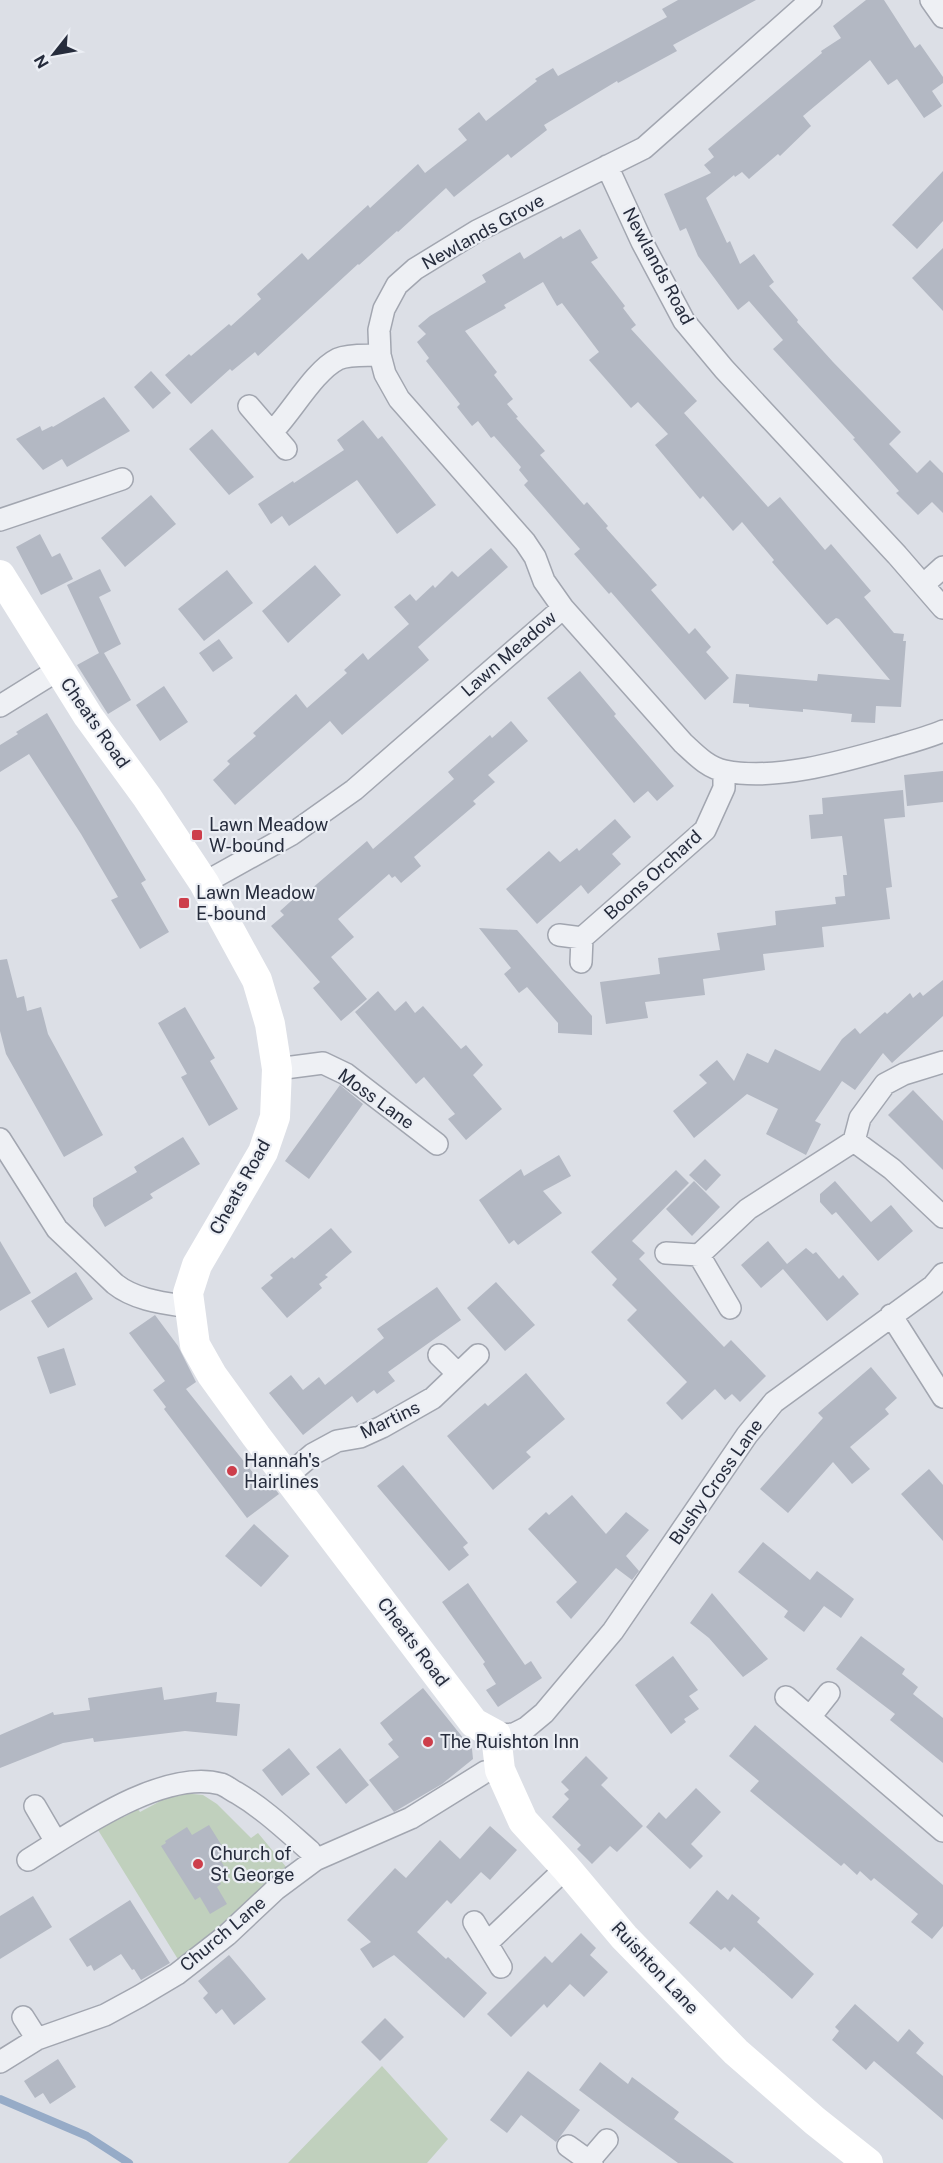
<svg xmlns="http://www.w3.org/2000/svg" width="943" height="2163" font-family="'Public Sans',sans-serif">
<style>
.green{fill:#c0d0bd}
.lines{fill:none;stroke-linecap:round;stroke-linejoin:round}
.stream{stroke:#96abc7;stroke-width:8}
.building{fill:#b3b8c3}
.street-casing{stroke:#a2a6b0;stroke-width:24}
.street{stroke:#eef0f4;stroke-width:21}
.secondary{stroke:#fff;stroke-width:30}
.poi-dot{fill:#cd3e4b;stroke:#ebeef4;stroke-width:2}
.labels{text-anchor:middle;stroke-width:4.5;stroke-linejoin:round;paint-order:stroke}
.street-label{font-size:18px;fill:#262c3c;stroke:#ebeef4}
.poi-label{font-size:18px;fill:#262c3c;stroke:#ebeef4;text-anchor:start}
</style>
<rect width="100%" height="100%" fill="#dcdfe6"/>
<path class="green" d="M183,1793L203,1795L217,1804L251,1838L258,1833L287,1868L264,1892L179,1961L98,1830L121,1815L124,1817L138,1809L140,1812L166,1798Z
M382,2066L448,2139L427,2163H288Z"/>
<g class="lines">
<path class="stream" d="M0,2099L87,2136L129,2163"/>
</g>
<path class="building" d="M678,0H756L673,45L677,51L618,83L617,81L544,125L547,130L511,158L508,154L454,197L446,188L398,232L397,231L359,265L358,264L258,356L255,352L232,371L230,369L191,404L165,375L189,354L191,356L229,324L231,326L261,299L257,294L302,253L308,260L368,205L370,208L418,164L425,173L467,140L458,129L479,112L486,121L537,81L535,79L553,68L558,76L667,17L662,9Z
M866,0H884L915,48L920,44L943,77V83L932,91L942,106L924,118L897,79L888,85L870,60L803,116L811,126L780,156L778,154L749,179L742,172L735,177L734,175L706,198L727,243L730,241L740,264L754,254L774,282L769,286L798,320L797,322L833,362L901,432L889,444L917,473L930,460L943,473V513L932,502L918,515L896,493L899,491L853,439L855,438L773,349L783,340L749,301L738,310L698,256L686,228L680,231L664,194L711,173L704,165L714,157L708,149L822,53L821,51L841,38L833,26Z
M943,171V221L917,249L892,225Z
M580,229L598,258L591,262L625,306L623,308L636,325L631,329L697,401L684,413L768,507L780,497L825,550L831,544L871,591L864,597L894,633L904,634L903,641H906L901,707L876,706L875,723L851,722L852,714L803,709V712L749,707V704L733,703L736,674L817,681L818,674L890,680L839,619L836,618L827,625L772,562L774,560L742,522L733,531L703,496L700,499L655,445L668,434L638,402L631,408L589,360L599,352L562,303L557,306L543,282L504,305L506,308L465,331L497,372L494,375L513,399L507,404L518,417L516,418L545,451L540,455L584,505L587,502L608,526L606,528L657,585L651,590L689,634L695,628L711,647L706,652L729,678L705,700L611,592L609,594L574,554L580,549L524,485L528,481L519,470L521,467L494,436L491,438L478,421L472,426L457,407L460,404L426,361L429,358L417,342L426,334L418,326L430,316L486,282L482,275L520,252L524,259L561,236L563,239Z
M943,248V311L912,278Z
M151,371L171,393L153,409L134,387Z
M104,397L130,431L67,467L62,459L43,470L16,439L40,426L42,431L52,426L53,427Z
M363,420L378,439L382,436L436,505L397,534L357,480L289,526L282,516L271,524L258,504L293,481L294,483L344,450L337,440Z
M212,429L254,477L229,495L189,449Z
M151,495L176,524L125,567L101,538Z
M40,534L52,557L60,553L73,579L41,595L16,547Z
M491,548L508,567L418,647L429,660L342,735L330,721L235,805L213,780L230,764L227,761L256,736L253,733L296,694L307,708L347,673L344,670L363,653L368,660L409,624L394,607L410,594L416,601L433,585L435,588L452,571L458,577Z
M315,565L341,595L288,643L262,611Z
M100,569L111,591L99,597L121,644L104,653L131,700L108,714L77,665L99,653L67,585Z
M227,570L253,603L204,641L178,609Z
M219,639L233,658L213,672L199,653Z
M580,671L616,714L614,716L674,786L657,801L648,791L634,803L547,698Z
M164,686L188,722L160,741L136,705Z
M47,713L146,880L141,883L169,932L140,949L111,900L118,897L81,834L29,754L0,772V745L18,734L16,732Z
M511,721L528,741L488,775L495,782L473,801L476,804L414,857L421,866L401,883L395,876L392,878L389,874L338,919L354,937L331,957L367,999L341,1021L313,988L320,982L271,926L284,915L280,911L300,893L303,896L367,841L373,849L454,779L448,772L490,735L492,738Z
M943,771V802L907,806L904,775Z
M903,790L905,817L884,819L892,887L886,888L890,919L822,927L824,947L763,954L765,970L703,979L705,995L645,1002L648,1018L606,1024L600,982L660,974L658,958L720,950L717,933L776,925L775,911L836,904L835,897L845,896L843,875H847L842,836L811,839L809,815L823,814L822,798Z
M615,819L631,837L612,854L621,864L588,894L581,885L537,924L506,889L549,851L560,862L577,848L579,851Z
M479,928L517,930L592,1016V1035L558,1033V1023L527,987L519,993L504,974L511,968Z
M7,959L17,998L24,996L27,1011L41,1007L48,1034L103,1135L64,1157L6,1054L0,1031V960Z
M943,980V1016L892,1063L883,1053L855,1090L842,1081L815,1121L821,1124L806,1155L766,1134L778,1109L747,1094L694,1138L673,1111L707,1083L699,1075L717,1060L734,1081L747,1053L768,1063L775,1049L820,1071L842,1039L855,1028L860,1034L885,1012L887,1014L910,993L913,998L920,992L923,996Z
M378,991L395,1011L406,1001L415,1013L423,1006L461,1049L466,1045L483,1065L473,1075L502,1109L466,1140L448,1119L455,1114L424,1077L416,1084L355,1012Z
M185,1007L215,1058L210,1061L238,1109L209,1126L181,1077L187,1074L158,1023Z
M340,1085L363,1104L309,1179L285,1161Z
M913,1090L943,1121V1170L888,1115Z
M183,1137L200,1164L150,1194L153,1198L105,1227L93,1206V1198L137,1172L134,1167Z
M559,1155L571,1176L543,1191L562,1213L518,1245L514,1240L509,1244L479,1200L521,1169L524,1176Z
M705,1159L721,1175L706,1191L689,1175Z
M676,1170L689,1183L632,1241L645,1253L639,1259L724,1347L731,1340L766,1376L740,1402L732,1394L725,1400L715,1389L682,1420L666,1403L687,1382L627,1320L637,1310L612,1285L617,1279L591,1252Z
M694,1181L720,1207L692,1236L666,1209Z
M835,1181L871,1222L891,1205L913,1231L878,1261L836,1212L832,1215L820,1202V1194Z
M331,1228L352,1252L325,1275L328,1277L319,1284L322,1288L287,1318L261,1288L273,1278L270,1275L292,1257L294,1259Z
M0,1241L31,1293L0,1311Z
M768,1241L787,1264L806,1248L813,1254L816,1252L839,1279L843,1275L859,1294L827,1321L783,1269L761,1288L741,1265Z
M76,1272L93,1299L48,1328L31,1301Z
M496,1282L535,1325L505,1351L467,1308Z
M437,1287L461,1320L388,1372L395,1381L377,1394L374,1390L357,1403L352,1396L303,1435L269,1393L291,1375L303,1390L319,1377L325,1385L384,1338L377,1329Z
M155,1315L178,1346L196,1382L186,1389L258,1479L264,1475L279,1494L247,1518L164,1409L166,1407L153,1390L165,1381L129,1333Z
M64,1348L76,1385L50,1394L37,1357Z
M871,1367L897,1398L885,1409L889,1414L850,1447L870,1469L852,1484L833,1462L788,1513L760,1489L823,1418L818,1413Z
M526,1373L565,1419L526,1452L531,1457L493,1490L447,1436L485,1403L488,1406Z
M403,1465L468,1543L463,1547L469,1555L449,1571L377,1486Z
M929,1469L943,1485V1541L901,1494Z
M572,1495L606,1534L626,1512L649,1530L626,1556L639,1571L632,1580L616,1568L571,1619L556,1602L577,1582L528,1529L546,1512L549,1515Z
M254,1524L289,1556L261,1587L225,1556Z
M763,1542L810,1580L817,1571L854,1599L841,1618L824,1606L804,1632L784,1617L788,1611L738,1572Z
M468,1583L525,1665L531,1661L542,1678L498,1707L486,1690L496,1684L483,1664L485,1662L442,1602Z
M712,1593L768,1659L743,1677L709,1638L690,1623Z
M861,1636L905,1669L902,1674L918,1687L913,1694L943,1718V1763L890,1720L895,1714L836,1669Z
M673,1656L698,1690L689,1696L699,1709L684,1719L686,1722L671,1734L635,1685Z
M162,1687L164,1700L217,1692L216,1702L240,1704L237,1736L185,1731L94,1742L93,1738L63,1743L0,1768V1735L53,1712L54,1715L90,1710L88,1698Z
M423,1688L472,1749L473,1759L442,1784L394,1812L369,1780L399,1757L388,1744L393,1740L380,1723Z
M755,1725L943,1885V1926L932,1939L911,1922L918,1914L874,1878L871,1881L860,1871L857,1875L844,1863L841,1866L750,1791L759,1781L729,1756Z
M289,1748L310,1774L282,1796L262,1770Z
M340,1748L369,1785L346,1804L316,1767Z
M586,1756L608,1778L601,1785L643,1826L617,1852L610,1846L592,1864L577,1849L581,1845L552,1817L569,1799L564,1794L569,1790L561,1782Z
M696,1788L721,1812L691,1844L703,1856L690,1869L646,1827L659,1812L666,1819Z
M209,1825L227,1854L220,1859L226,1870L216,1877L221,1884L217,1887L227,1904L210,1914L200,1897L195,1900L161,1846L166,1843L165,1841L187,1827L192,1835Z
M490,1826L517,1850L490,1880L481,1872L451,1904L447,1900L417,1932L446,1959L448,1957L487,1993L464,2018L394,1955L373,1968L360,1949L371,1942L347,1920L395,1868L406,1878L440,1840L460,1859Z
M717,1890L728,1900L732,1894L760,1918L757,1922L814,1974L792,1999L734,1947L730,1952L725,1947L721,1950L689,1923Z
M33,1896L52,1927L0,1959V1916Z
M130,1900L170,1963L141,1980L134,1969L132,1970L121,1954L94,1971L91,1965L87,1967L69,1939Z
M581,1933L596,1948L590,1955L608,1972L584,1997L570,1984L547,2008L544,2004L511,2037L487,2014L545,1956L552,1963Z
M229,1955L266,1999L234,2025L222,2009L216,2014L203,1998L208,1993L198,1981Z
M855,2004L898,2042L909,2029L924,2043L916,2053L943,2076V2120L874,2061L866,2070L832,2040L839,2031L835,2027Z
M385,2018L404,2037L380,2061L361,2042Z
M58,2059L76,2087L50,2104L43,2093L35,2098L24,2081Z
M600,2062L628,2084L632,2077L679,2112L674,2119L734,2163H678L623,2123L579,2090Z
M528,2071L580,2110L556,2142L521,2115L507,2133L490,2120Z"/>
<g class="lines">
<defs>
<path id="street" d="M931,0L943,17
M607,166L642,242L684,321L724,369L897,555L943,608
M249,406L286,449
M272,432C292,412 314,371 338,359C350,354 368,356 380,355
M0,520L122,479
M923,585L943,567
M563,608L544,581L535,557L525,542L399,399L385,374L380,355L379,330L384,309L397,285L415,269L477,231L644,148L811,0
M0,706L58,670
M204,883L292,834L354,790L563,608L683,743C696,755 708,768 725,771C776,781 841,762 890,748C907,743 926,738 943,731
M559,935L582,938
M581,962L582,938L705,830L724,788V771
M277,1069L323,1063L346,1074L437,1144
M0,1139L57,1229L115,1284C135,1300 163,1303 189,1307
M854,1141L860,1118L885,1084L904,1074L943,1062
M666,1253L699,1255
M730,1308L699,1255L748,1209L854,1141L892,1169L943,1217
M891,1315L943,1397
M439,1355L458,1374
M287,1476L313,1454L337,1441L360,1437L382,1427L433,1398L478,1355
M786,1697L943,1831
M810,1717L829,1693
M496,1735L514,1734L526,1728L544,1713L613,1631L747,1435L774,1402L933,1286L943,1274
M35,1806L56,1842
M28,1860C75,1831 163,1768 221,1784C227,1786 232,1791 237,1793C264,1809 286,1830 310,1851L315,1860
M474,1922L501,1967
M487,1943L566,1868
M23,2017L37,2039
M0,2062L37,2039L105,2015L140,1996L177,1974L227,1935L276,1889L315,1860L411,1818L485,1772L500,1770
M568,2146L589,2161
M592,2163L589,2161L607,2140"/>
</defs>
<use href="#street" class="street-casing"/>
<use href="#street" class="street"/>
<path class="secondary" d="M0,575L88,716L147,797L204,883L257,980L270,1024L277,1069L275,1117L263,1152L197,1265L188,1293L195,1345L212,1375L256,1436L474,1723L496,1735L500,1770L523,1821L566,1868L624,1937L736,2052L815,2121L868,2163"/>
</g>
<g class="poi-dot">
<rect x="191" y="829" width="12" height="12" rx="3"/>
<rect x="178" y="897" width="12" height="12" rx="3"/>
<circle cx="232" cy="1471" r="6"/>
<circle cx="428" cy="1742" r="6"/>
<circle cx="198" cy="1864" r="6"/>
</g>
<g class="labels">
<g class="street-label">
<text transform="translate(483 232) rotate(-29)" y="6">Newlands Grove</text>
<text transform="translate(658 266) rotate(62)" y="6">Newlands Road</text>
<text transform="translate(509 654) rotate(-41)" y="6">Lawn Meadow</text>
<text transform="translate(95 723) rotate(55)" y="6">Cheats Road</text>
<text transform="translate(653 875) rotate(-42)" y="6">Boons Orchard</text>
<text transform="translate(376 1099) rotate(36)" y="6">Moss Lane</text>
<text transform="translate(240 1187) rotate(-61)" y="6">Cheats Road</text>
<text transform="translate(390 1420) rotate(-26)" y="6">Martins</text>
<text transform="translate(716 1482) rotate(-55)" y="6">Bushy Cross Lane</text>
<text transform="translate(413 1642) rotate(53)" y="6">Cheats Road</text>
<text transform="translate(223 1934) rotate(-40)" y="6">Church Lane</text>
<text transform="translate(655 1968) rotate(47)" y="6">Ruishton Lane</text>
</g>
<g class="poi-label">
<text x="209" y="831">Lawn Meadow<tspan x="209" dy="21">W-bound</tspan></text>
<text x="196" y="899">Lawn Meadow<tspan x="196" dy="21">E-bound</tspan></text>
<text x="244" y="1467">Hannah's<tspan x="244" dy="21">Hairlines</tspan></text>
<text x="440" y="1748">The Ruishton Inn</text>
<text x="210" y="1860">Church of<tspan x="210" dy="21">St George</tspan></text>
</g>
</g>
<g transform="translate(54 54) rotate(239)" stroke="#ebeef4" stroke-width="4.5" paint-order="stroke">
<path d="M0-4.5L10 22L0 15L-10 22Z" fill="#262c3c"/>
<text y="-9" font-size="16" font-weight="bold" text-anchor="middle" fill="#262c3c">N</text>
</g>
</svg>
